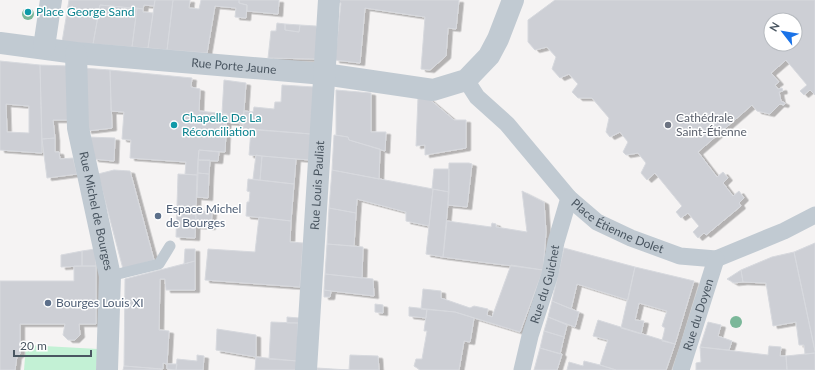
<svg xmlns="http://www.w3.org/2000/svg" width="815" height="370" font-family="Lato,sans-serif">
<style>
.green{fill:#c3f1d5}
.building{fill:#cdcfd5;stroke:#d7d9de;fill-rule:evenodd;filter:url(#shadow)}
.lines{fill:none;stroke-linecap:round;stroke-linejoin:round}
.service{stroke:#c1cad2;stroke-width:11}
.pedestrian{stroke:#c1cad2;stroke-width:17}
.minor{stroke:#c1cad2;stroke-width:22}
.tree{fill:#7bb799}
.culture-dot{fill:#0f9aa8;stroke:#fff;stroke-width:1.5}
.worship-dot{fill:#6b7280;stroke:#fff;stroke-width:1.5}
.service-dot{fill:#5c6f8a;stroke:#fff;stroke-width:1.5}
.labels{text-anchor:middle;stroke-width:3;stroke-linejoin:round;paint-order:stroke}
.culture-label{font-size:12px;fill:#0d838f;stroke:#fff;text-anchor:start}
.street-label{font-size:12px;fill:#4a5661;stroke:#fff}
.worship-label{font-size:12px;fill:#5b616d;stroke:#fff;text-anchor:start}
.service-label{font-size:12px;fill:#4e5e75;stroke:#fff;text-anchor:start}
</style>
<defs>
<filter id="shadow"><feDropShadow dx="4.5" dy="2.5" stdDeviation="0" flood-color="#0004"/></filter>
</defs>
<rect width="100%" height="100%" fill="#f5f3f3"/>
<path class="green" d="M26,345L98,349L96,370H24Z"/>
<path class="building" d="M69,0H155L154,6L144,5L143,9L100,5L93,44L62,42Z
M155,0H173L167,50L148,48Z
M173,0H190L189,8L199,9L201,0H239V3L247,5L246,18L235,17L236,8L215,6L207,53L167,50Z
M239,0H279L278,14L247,11V5L239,3Z
M337,0H459L456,29L448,28L446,56L430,70L421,69L425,17L365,8L360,63L335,60L341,3L337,2Z
M555,0H815V95L810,90L804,95L800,91L807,85L786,60L771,73L779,82L775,85L778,89L782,88L783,91L779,92L781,101L785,103L784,105L780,104L770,114L757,111L752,105L698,152L717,177L723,172L728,178L723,183L733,196L739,191L744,198L739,203L741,206L706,235L704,233L698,238L693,232L699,226L688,213L681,218L676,212L682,206L655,173L647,180L641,173L646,163L638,153L626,155L623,152L628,142L620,132L610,137L606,132L609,118L592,98H578L572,92L578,84L569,74L560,78L552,69L556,57L547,47L535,50L528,42V20ZM771,20H795V44H771Z
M100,5L122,7L121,15H127L128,8H137L132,47L93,44Z
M122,7L128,8L127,15H121Z
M137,8L143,9V12L153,13L148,48L132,47Z
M277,23L285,24V30L299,32L300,25L316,26L319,33L317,59L268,58L271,31H276Z
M285,24L300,25L299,32L285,30Z
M0,61L40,65L42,153L0,150ZM6,104L29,106V133L7,132Z
M40,65L69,66L70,120H53L55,138L42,139Z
M83,68L110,70L112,128L87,131Z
M110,70L192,78L191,87L200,89L199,111L227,114L225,152L199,150L197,175L185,174L186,162L130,158L131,140L122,139L124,112L111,111Z
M224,80L246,83L243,124L226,122L227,114L222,113Z
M282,85L314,87L311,134L243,129L244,111L253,112L254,107L274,109L275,102H281Z
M336,90L371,93V132H386L385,151L349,140L348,137L336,135Z
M418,97L428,98L454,120H466V148L425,155V145L416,146Z
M251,129L311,134L310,160L249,155Z
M334,135L348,137L349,140L380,149L379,179L332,170Z
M88,137L115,138L114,161L94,159Z
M55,138V152H59L60,159L73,158L77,174L47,178L42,139Z
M199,150L219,152L218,161L198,160Z
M256,155L262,156L260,180L253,179Z
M262,156L296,159L294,184L260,180Z
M198,160H210L209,174L198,173Z
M449,163H469L472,164L467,207L448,205Z
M434,169H449V192L432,189Z
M114,170L130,171L154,260L123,269L98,174Z
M332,170L433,189L429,226L406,221V212L357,199L356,213L329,208Z
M198,173L209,174L208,198L197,197Z
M178,174L197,175L195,238L176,237Z
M248,179L294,184L291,221L246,216L247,202H249L250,192L247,191Z
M433,189L449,192L443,257L426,254Z
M522,191L544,202L546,232L543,270L443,257L447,221L491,227L492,223L496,224V227L527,232Z
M329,208L356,213L354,246L327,244Z
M196,210L212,212L211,227L196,226Z
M259,217L291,221L290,242L303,243L300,287L205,280L208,249L255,252Z
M815,243V351L794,252Z
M327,244L363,247L362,278L325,274Z
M564,248L635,267L628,300L577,284L571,309L552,301Z
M95,249L96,266H82V251Z
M185,249H195V261L184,264Z
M82,251V266L61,267V255Z
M794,252L815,351V353L805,354L804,345H799L796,322L773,326L766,283L743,282L741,270L772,257Z
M195,261V290H166L165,279H160L159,330L169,331L167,364L163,363V369L124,366L125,279Z
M511,265L543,270L520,332L455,312L421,309L423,289L441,291V298L470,308L474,306L488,309L487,315L492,317Z
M74,266H96V324H79L80,335L75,340H68L63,335L65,324H20V354L17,356L15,370H0V281H74Z
M635,267L694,281L675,344L662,341L665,328L662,326L667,311L639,303L635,320L644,321L641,334L621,328Z
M741,270L743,282L734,283L727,279Z
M325,274L373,279L374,296L324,290Z
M324,290L331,291L330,297H324Z
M552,301L579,312L575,327L548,317Z
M375,304L383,305V313L375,312Z
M409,307L427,309L426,318L409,316Z
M427,309L455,312L474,318L470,342L464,341L459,370H420L414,366L416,359H422L427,331H424Z
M287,317L299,318L298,323H287Z
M548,317L567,325L564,337L544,331Z
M598,320L675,344L666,370H616L600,365L608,340L593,336Z
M271,322L298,323L297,361L269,359Z
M708,322L721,325L718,336L732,341L729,350L700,347Z
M217,329L256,335V357L216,350Z
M544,331L564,337L560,354L540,348Z
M769,346L781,347L780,356H786L787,370H696V363L701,362L700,347L768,355Z
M540,348L562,354L557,370H534Z
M815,353V370H787L786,356Z
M197,355L204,356L203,370H176L177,359L197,361Z
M350,355L378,356L379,370H317V368L349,370Z
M256,357L297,361V370H255Z
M584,361L600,365L616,370H567L569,362L583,366Z
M167,364H177L176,370L167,369Z
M124,366L161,369V370H123Z"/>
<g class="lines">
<path class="service" d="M110,276L159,264L170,246"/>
<g class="pedestrian">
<path id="s1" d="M466,80L477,97L507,124L569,198L597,222L631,238L680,256L716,259L784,231L815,215"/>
<path id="s2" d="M522,370L530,336L550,274L556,242L569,198"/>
<path id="s3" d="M681,370L716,259"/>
</g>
<g class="minor">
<path id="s4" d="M0,43L76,53L324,74L433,90L466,80L489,56L498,39L513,0"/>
<path d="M44,47L51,0"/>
<path id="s5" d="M76,53L78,128L110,276L107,370"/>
<path id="s6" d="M306,370L329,0"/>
</g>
</g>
<g class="tree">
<circle cx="28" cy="14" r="6"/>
<circle cx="736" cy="322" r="6"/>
</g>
<g class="culture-dot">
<circle cx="28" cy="12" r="4"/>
<circle cx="174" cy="125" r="4"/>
</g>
<circle class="worship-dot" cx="668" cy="125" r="4"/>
<g class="service-dot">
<circle cx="158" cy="216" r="4"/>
<circle cx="48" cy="303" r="4"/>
</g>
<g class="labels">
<g class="culture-label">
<text x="36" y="16">Place George Sand</text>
<text x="182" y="122">Chapelle De La<tspan x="182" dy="14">Réconciliation</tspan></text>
</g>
<g class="street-label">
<text dy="4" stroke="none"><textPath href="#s4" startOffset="235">Rue Porte Jaune</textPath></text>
<text dy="4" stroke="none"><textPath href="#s6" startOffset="185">Rue Louis Pauliat</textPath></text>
<text dy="4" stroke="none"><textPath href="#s5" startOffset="160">Rue Michel de Bourges</textPath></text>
<text dy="4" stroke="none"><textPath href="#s1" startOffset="214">Place Étienne Dolet</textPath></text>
<text dy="4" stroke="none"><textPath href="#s2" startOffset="89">Rue du Guichet</textPath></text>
<text dy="4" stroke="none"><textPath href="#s3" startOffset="58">Rue du Doyen</textPath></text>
</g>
<g class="worship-label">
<text x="676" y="122">Cathédrale<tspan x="676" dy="14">Saint-Étienne</tspan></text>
</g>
<g class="service-label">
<text x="166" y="213">Espace Michel<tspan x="166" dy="14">de Bourges</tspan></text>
<text x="56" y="307">Bourges Louis XI</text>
</g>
</g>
<g transform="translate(783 32) rotate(301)"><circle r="19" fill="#ffffff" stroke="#b7bbc0"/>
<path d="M0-3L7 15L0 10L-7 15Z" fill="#1a73e8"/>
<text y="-6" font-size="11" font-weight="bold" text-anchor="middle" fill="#4a5661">N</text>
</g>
<path d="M14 350v6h77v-6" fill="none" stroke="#4a5661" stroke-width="2"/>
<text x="20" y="350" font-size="12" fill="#4a5661" stroke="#ffffff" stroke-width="3" paint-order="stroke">20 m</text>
</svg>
